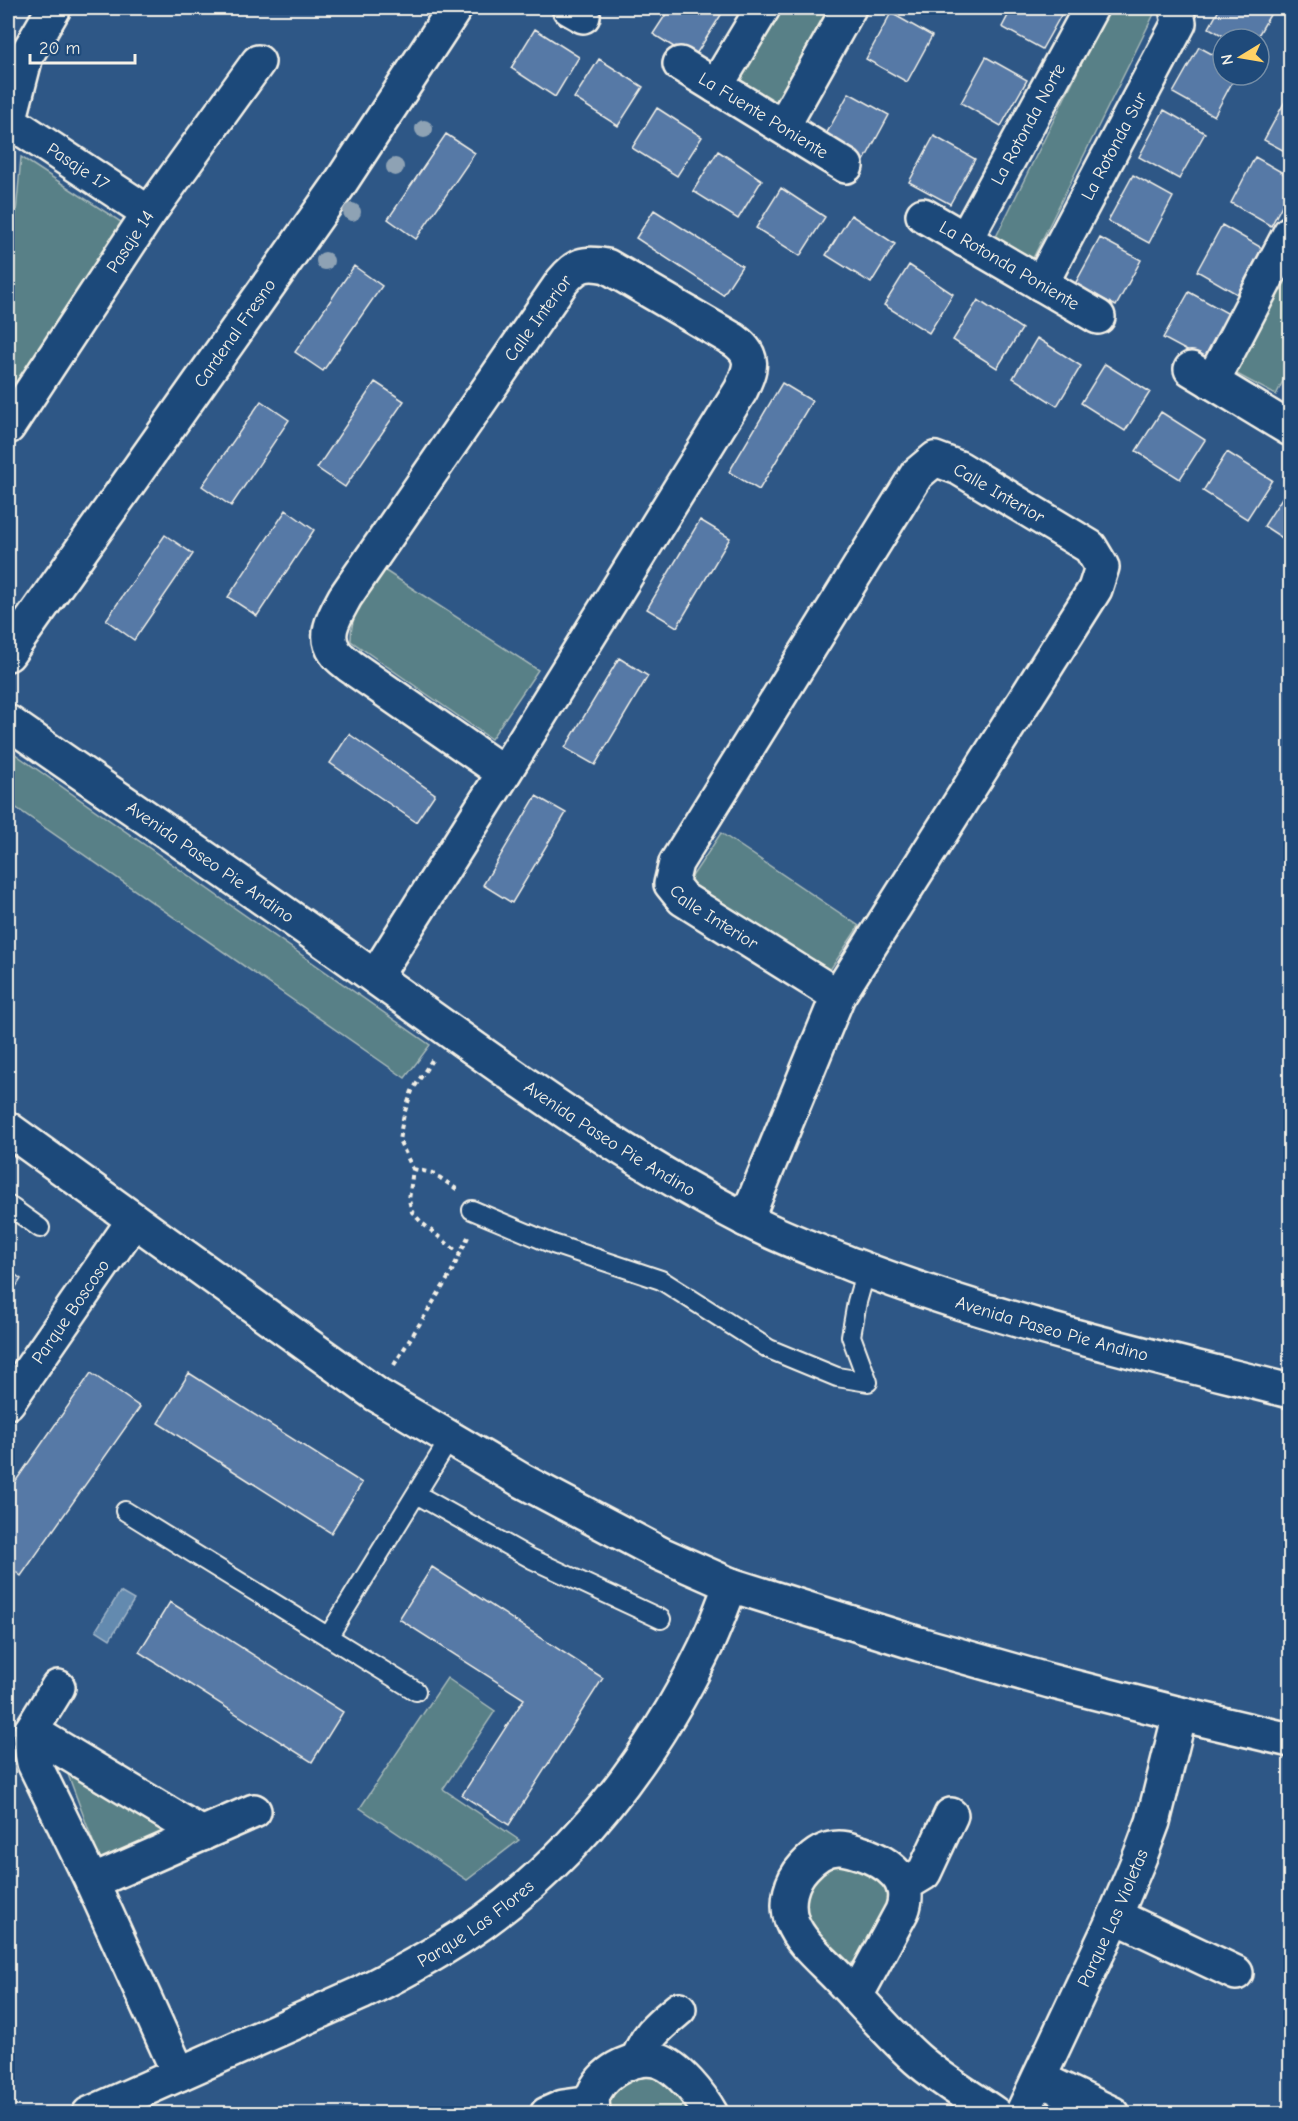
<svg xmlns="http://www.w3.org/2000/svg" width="1298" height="2121" font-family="'Comic Neue',sans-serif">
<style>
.green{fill:#598087;stroke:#a6b8b8;stroke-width:1.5}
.water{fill:#648aaf;stroke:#9eb3c6;stroke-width:1.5}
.building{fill:#5779a6;stroke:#f4f1e8;stroke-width:1.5}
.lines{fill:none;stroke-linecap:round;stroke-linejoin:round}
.lane-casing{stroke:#f4f1e8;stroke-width:22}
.street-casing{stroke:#f4f1e8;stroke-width:38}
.path{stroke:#f4f1e8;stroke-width:4;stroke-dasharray:4.5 4.5;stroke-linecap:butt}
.lane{stroke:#1f4a7a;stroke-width:18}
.street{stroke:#1f4a7a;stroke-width:33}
.tree{fill:#8ea2b4}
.labels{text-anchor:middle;stroke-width:5;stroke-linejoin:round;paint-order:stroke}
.street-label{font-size:18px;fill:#f4f1e8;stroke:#1f4a7a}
</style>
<rect width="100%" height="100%" fill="#2e5786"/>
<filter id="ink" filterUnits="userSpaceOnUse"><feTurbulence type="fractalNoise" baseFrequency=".0167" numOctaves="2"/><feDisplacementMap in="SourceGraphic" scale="12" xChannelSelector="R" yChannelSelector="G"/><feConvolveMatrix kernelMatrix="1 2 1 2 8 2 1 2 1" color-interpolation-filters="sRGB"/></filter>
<g filter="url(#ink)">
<path class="green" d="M775,8H831L770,111L729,87Z
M1109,8H1157L1031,262L993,243Z
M21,157L124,224L8,396L13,247Z
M1290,271V367L1276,395L1235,373Z
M384,570L538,670L491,739L351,641C350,610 367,594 384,570Z
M8,749L430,1045L405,1078L8,802Z
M721,833L859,926L828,973L689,881Z
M447,1678L495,1711L443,1789L519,1840L467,1880L360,1808Z
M66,1769L166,1834L100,1860Z
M853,1860L897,1896L858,1960L852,1963L842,1962L805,1922L804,1895L819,1867Z
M653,2069L703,2113H604L610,2086Z"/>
<path class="water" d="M120,1592L134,1600L110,1639L96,1630Z"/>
<path class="building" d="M670,8H709L721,15L693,59L653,34Z
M1012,8H1065L1042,49L1002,27Z
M1220,8H1274L1256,39H1229L1209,28Z
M891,13L932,36L907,82L866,59Z
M535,29L579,57L555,97L511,68Z
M1199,47L1223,60V75H1236L1214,116L1173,93Z
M986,57L1027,80L1001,126L961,103Z
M599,59L643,87L618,126L574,98Z
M849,93L889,115L864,161L824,138Z
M1289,94L1290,95V154L1264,140Z
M657,108L702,137L677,176L632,148Z
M1164,110L1205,133L1179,179L1139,157Z
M446,134L475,153L416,239L388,219Z
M934,136L975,159L950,204L909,182Z
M718,151L762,180L738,219L693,191Z
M1255,157L1290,177V190L1271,226L1231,203Z
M1133,175L1173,197L1149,243L1108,221Z
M781,188L825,217L800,256L756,228Z
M654,210L742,266L723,295L636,238Z
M851,215L895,244L871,283L826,255Z
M1222,225L1262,248L1237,294L1197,271Z
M1100,238L1141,260L1116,306L1075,284Z
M909,265L953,294L929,333L884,305Z
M354,266L382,286L323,371L295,352Z
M1189,292L1229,314L1204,360L1163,338Z
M978,300L1022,329L997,368L953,340Z
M1037,338L1081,366L1057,406L1013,378Z
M1105,364L1150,392L1125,431L1081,403Z
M375,382L404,401L345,487L317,468Z
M782,383L812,401L759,490L729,472Z
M261,401L289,420L231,506L202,486Z
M1161,412L1205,440L1180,479L1136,451Z
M1227,452L1272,480L1247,519L1203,491Z
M1289,487L1290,488V543L1264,526Z
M286,510L314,530L257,616L228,597Z
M700,520L730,538L677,627L647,609Z
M165,535L193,554L134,640L106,620Z
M619,658L648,676L595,765L565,748Z
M349,734L435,794L416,822L330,763Z
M536,796L566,813L512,903L483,885Z
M8,1269L21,1279L8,1299Z
M91,1373L140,1407L21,1576L8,1566V1492Z
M189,1373L362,1483L331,1533L158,1423Z
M432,1567L603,1678L509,1825L462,1795L524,1699L399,1619Z
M170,1602L343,1712L312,1762L139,1652Z"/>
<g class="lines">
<defs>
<path id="lane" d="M8,1205L40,1228
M472,1210L553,1244L661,1280L769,1349L837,1377L868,1382L851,1336L857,1302L866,1270
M416,1494L532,1559L661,1619
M125,1511L416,1691
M328,1637L451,1437"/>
<g id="street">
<path d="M569,8L583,16"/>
<path id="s1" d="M680,64L846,166"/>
<path d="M716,86L763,8"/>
<path id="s2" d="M8,120L149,213"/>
<path d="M8,126L26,56L54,8"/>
<path d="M783,126L849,8"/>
<path id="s3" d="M923,215L1098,317"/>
<path id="s4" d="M965,240L1091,8"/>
<path id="s5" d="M1041,284L1179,23L1176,8"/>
<path d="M1191,369L1290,429"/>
<path d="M1212,382L1290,233"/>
<path id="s6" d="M8,427L149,213L258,62"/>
<path id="s7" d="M8,654L337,188L455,8"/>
<path id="s8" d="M8,722C130,807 255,891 376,978C495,1063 614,1152 745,1219C779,1237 817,1251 853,1265C995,1320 1143,1354 1290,1391"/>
<path d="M375,977L504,773L741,390C751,368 756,356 734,340L607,266C584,261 576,265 562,282L345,597C336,614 322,634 335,652C338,657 345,662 350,666L504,773"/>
<path d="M8,1129L377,1395L521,1480L661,1554L731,1585L919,1644L1050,1681L1180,1714L1290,1740"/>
<path id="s9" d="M746,1220L838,996L1095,589L1102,567L1090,547L959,468L935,459L917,474L676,863L671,884L683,899L838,996"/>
<path id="s10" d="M8,1402L134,1220"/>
<path d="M58,1687L31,1731L30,1742L34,1763L92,1882L179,2074"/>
<path d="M31,1731L202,1834"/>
<path d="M92,1882L254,1811"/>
<path d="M904,1885L924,1873L951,1815"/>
<path d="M1115,1916L1236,1973"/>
<path d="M856,1996L902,1911C914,1880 887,1862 861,1853C854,1851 847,1848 839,1848C825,1848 813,1857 804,1867C791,1881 785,1902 792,1922C800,1943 823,1961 838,1977C864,2004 889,2034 917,2059C941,2080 969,2096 995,2114"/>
<path d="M638,2060C645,2036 660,2025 679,2009"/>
<path d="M1040,2079L1113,2114"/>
<path id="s11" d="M89,2114L361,1993C403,1972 444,1950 483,1922C580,1852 653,1755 705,1648C715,1628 722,1606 731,1585"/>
<path d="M547,2114L563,2107L592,2103"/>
<path d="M594,2114C592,2106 591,2098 595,2091C605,2070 637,2054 659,2061C678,2067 701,2096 711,2114"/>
<path id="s12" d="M1022,2114L1115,1916L1141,1854L1153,1822L1180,1714"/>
</g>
</defs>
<use href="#lane" class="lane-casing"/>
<use href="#street" class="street-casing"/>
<path class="path" d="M432,1060L412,1091L404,1114L399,1140L413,1169L409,1200L412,1212L422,1223L460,1254
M413,1169L433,1173L458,1190
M394,1365L450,1275L468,1237"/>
<use href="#lane" class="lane"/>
<use href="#street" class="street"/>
</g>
<g class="tree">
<circle cx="424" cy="129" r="9"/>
<circle cx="395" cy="167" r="9"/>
<circle cx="352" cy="212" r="9"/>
<circle cx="325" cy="261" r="9"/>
</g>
</g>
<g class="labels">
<g class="street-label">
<text dy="6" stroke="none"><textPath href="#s1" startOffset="98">La Fuente Poniente</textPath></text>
<text dy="6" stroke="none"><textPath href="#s4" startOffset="132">La Rotonda Norte</textPath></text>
<text dy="6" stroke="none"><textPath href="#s5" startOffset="156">La Rotonda Sur</textPath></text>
<text dy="6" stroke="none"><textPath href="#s2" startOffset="84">Pasaje 17</textPath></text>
<text dy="6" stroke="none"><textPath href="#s6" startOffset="222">Pasaje 14</textPath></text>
<text dy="6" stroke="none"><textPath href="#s3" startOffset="100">La Rotonda Poniente</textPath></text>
<text transform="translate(538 318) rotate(-54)" y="6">Calle Interior</text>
<text dy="6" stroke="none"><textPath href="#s7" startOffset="393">Cardenal Fresno</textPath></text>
<text transform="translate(999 493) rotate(30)" y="6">Calle Interior</text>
<text dy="6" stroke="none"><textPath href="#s8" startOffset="246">Avenida Paseo Pie Andino</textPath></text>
<text dy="6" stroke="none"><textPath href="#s9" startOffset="1506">Calle Interior</textPath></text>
<text dy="6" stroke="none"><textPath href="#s8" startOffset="732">Avenida Paseo Pie Andino</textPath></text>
<text dy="6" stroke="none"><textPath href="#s10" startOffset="110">Parque Boscoso</textPath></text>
<text dy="6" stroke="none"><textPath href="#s8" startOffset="1216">Avenida Paseo Pie Andino</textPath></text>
<text dy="6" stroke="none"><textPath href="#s12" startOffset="216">Parque Las Violetas</textPath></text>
<text dy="6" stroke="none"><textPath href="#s11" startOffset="432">Parque Las Flores</textPath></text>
</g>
</g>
<rect width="1298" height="2121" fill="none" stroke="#1f4a7a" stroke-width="30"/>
<rect x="15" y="15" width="1268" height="2091" fill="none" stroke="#f4f1e8" stroke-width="2" filter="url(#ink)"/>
<g transform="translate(1241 57) rotate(259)"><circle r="28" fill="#1f4a7a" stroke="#748da6" stroke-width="1.5"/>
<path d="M0-4.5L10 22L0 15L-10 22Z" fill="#ffd166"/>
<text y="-9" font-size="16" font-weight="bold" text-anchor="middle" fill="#f4f1e8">N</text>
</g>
<path d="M30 54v9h105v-9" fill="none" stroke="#f4f1e8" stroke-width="3"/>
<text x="39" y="54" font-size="18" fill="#f4f1e8" stroke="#1f4a7a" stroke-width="4.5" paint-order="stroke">20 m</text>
</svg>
